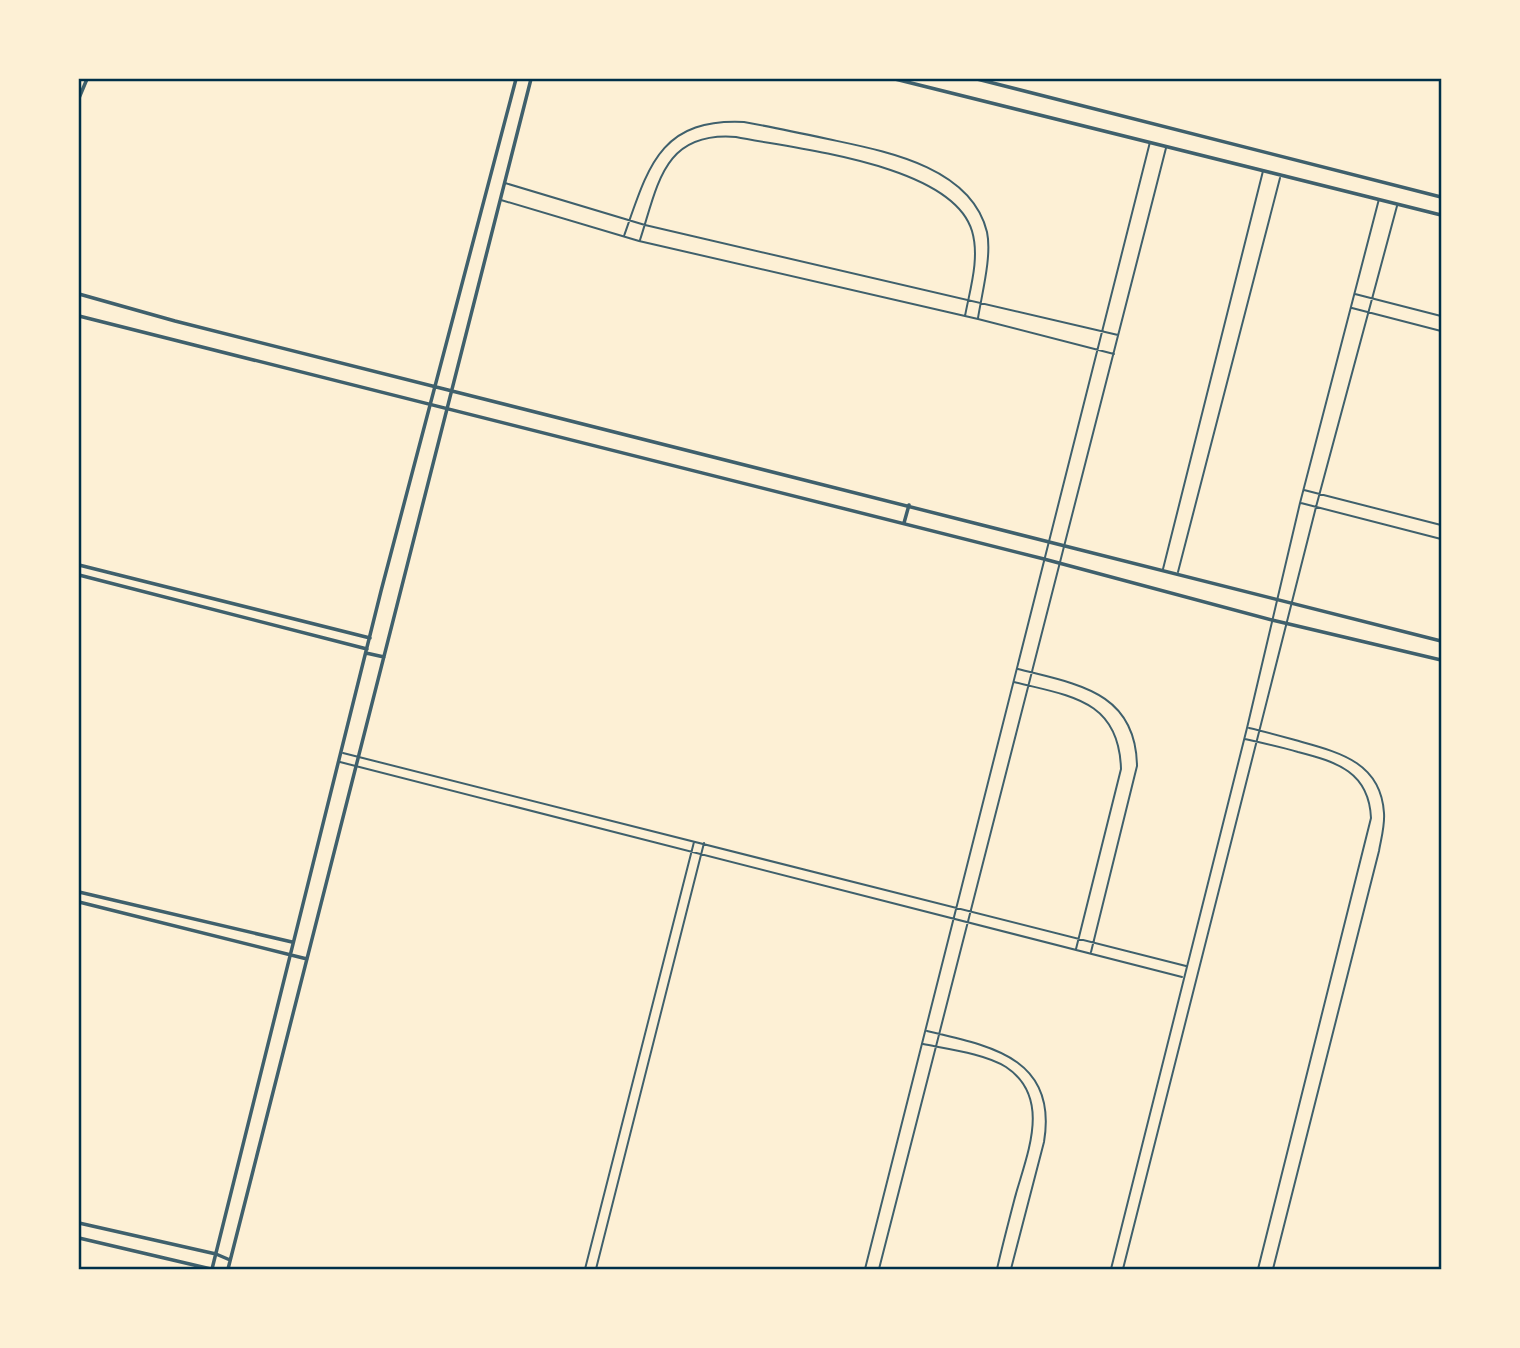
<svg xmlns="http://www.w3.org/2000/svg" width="1520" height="1348" font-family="'DM Sans',sans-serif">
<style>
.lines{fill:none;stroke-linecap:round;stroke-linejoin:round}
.service{stroke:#3f606c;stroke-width:2}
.minor{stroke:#3f606c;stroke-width:3.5}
.neatline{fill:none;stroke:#003049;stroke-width:2.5}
</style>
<rect width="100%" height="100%" fill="#fdf0d5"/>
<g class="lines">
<path class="service" d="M505,183L645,225L1118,335
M501,200L639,241L978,319L1114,354
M624,236C648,168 659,118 744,122C772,127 800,133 828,139C884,151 971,166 987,232C992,256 982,293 978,318
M640,240C658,185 663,131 736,137C796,149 952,164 972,231C980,258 970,289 965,316
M1355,294L1441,316
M1352,308L1441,331
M1304,490L1441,525
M1301,503L1441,539
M1163,569L1263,171
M1178,572L1280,178
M1018,669C1076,684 1136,691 1137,766L1091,952
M1014,682C1069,696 1119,699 1121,769L1076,949
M1249,728C1267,732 1284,737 1302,742C1342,753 1381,764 1384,813C1385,826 1381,839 1379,851L1273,1269
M1245,739C1263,743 1281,747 1298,752C1337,762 1369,772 1371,818L1258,1269
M343,753L1186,966
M340,762L1182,977
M927,1031C991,1046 1058,1058 1044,1142L1011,1269
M923,1044C948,1049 986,1054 1006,1067C1054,1099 1025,1158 1014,1201C1008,1224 1002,1247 997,1269
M585,1269L694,842
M596,1269L704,843
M865,1269L1150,142
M879,1269C972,895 1071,522 1166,148
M1111,1269L1247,728L1300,503L1379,199
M1123,1269L1316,507L1397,206"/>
<path class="minor" d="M895,79L1441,215
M977,79L1441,197
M79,98L87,79
M79,294L175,321L1441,641
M79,316L1044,559L1272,620L1441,660
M904,523L909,505
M79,565L370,638
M79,575L367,649
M366,653L384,657
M79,892L292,942
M79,902L307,959
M79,1223L216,1254L230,1260
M79,1238L211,1269
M212,1269L381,591L516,79
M228,1269L531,79"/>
</g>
<rect width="1520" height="1348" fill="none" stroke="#fdf0d5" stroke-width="161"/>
<rect x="80" y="80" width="1360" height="1188" class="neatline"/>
</svg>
